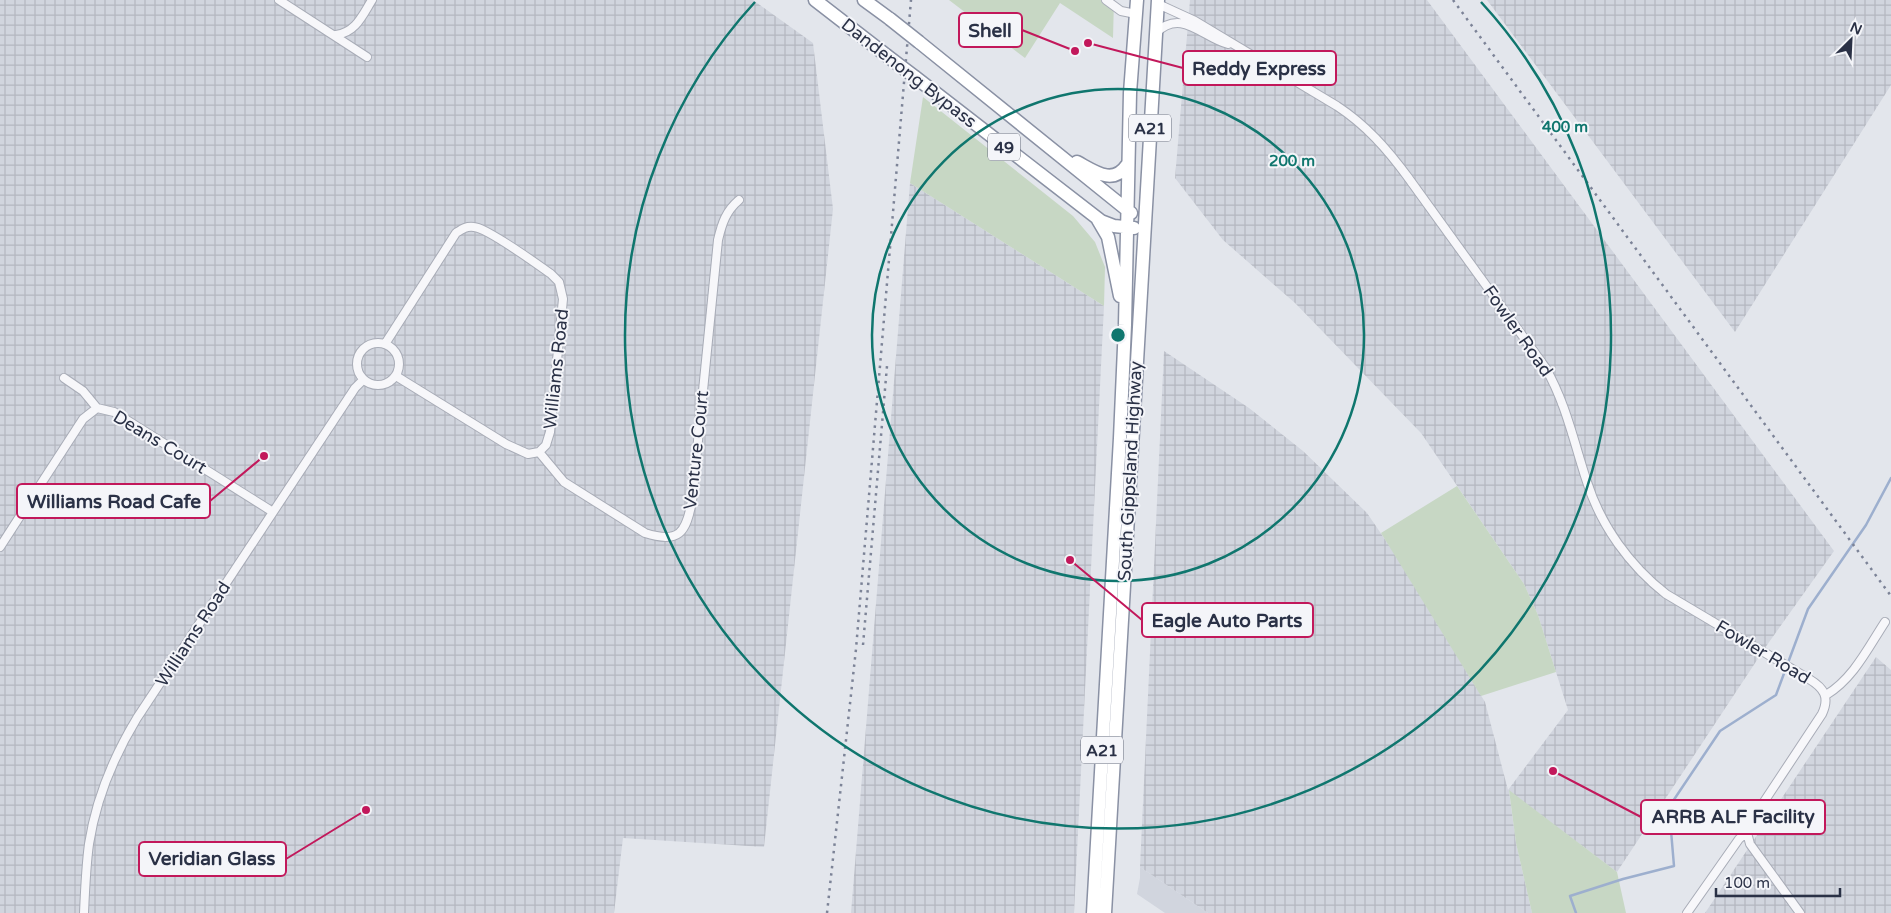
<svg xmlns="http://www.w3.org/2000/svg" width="1891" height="913" font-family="'Varela Round',sans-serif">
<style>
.built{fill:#d1d5de}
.industrial{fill:url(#industrial-grid)}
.green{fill:#c7d7c4}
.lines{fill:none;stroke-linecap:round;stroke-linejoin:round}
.stream{stroke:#9dafce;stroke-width:2.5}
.minor-casing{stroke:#a8acb7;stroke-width:10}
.trunk-casing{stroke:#8a91a4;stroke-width:15}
.minor{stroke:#f7f7fa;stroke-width:8}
.trunk{stroke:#fff;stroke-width:12}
.rail{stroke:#7c8397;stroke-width:2.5;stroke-dasharray:2.5 5;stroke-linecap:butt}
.trunk-bridge-casing{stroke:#8a91a4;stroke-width:15;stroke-linecap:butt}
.trunk-bridge{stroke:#fff;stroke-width:12}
.ring{fill:none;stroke:#0f766e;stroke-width:2.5}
.labels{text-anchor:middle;stroke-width:4;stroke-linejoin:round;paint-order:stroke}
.shield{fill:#f4f5f9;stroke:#676c7c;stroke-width:1}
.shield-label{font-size:16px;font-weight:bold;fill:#2a3146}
.street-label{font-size:18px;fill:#2a3146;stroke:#f4f5f9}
.centre{fill:#0f766e;stroke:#f4f5f9;stroke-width:2.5}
.ring-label{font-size:15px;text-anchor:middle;font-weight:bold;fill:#0f766e;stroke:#f4f5f9;stroke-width:4;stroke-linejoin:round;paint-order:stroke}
.leader{fill:none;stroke:#c2185b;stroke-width:2}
.callout-dot{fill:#c2185b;stroke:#f4f5f9;stroke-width:2}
.callout{fill:#f4f5f9;stroke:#c2185b;stroke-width:2}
.callout-label{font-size:19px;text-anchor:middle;font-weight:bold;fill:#2a3146}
</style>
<defs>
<pattern id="industrial-grid" width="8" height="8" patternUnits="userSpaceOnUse" patternTransform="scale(1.25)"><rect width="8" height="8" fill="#d1d5de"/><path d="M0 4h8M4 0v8" fill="none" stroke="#b4b7c0"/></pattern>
</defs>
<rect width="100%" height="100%" fill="#e3e6ec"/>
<path class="built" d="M1140,867L1208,913H1165L1137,894L1140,878Z"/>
<path class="industrial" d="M0,0H753L813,43L833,209L764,847L623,838L614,913H0Z
M1190,0H1427L1834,551L1767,645L1617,872L1509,791L1516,843L1532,913H1208L1140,867L1164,351L1249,408L1303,451L1367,513L1397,557L1485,702L1508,790L1568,710L1538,615L1524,584L1421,433L1295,303L1223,240L1175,178Z
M1487,0H1891V85L1735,332Z
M910,183L1104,306L1074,913H851Z
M1876,657L1891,670V913H1705Z"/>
<path class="green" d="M949,0H1114L1113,38L1060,3L1025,58Z
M923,97L1073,216L1095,242L1105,267L1104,306L910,183Z
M1457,486L1524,584L1538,615L1556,672L1481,696L1381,533Z
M1509,790L1617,872L1626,913H1532L1516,843Z"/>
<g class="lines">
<path class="stream" d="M1576,913L1570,896L1623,879L1674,866L1669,807L1720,731L1776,695L1808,609L1866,525L1891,478"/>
<defs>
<path id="minor" d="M279,0L367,57
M1106,0L1121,11L1136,14
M1158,4L1195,21L1337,106C1366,125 1387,149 1407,176L1545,367C1566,403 1574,443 1587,482C1601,526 1630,566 1666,594L1809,679C1824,688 1830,697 1822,714L1746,829L1750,844L1800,913
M1156,33C1181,8 1202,37 1228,44
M336,35C356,32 362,16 372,0
M357 364a21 21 0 1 1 42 0a21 21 0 1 1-42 0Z
M385,344L456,233C462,229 466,226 474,227C487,228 537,264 551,274L559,282L563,299L550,432L546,445L539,452L528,454L506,444L396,376
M64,378L83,391L97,408
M539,452L564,482L645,533C679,544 686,533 692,501L718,240C722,223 726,211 739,200
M0,547L83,419L97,408L114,412L273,512
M1826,695C1853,679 1868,648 1885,622
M84,913C85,890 86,866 89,844C96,799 114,756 137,718L355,388L363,380
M1687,913L1739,839L1746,833"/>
<path id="trunk" d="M815,0L886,55
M864,0L890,19
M919,42L1131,213
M915,77L1101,221L1114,226L1134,228
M1077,162C1094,171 1113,186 1127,165
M1098,220L1108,237L1120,296
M1093,913L1120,438L1125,325L1130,93L1137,0
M1105,913L1158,0"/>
</defs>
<use href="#minor" class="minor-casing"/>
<use href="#trunk" class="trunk-casing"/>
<use href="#minor" class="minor"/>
<use href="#trunk" class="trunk"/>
<path class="rail" d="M1453,0L1891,596
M863,645L887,366
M827,913L856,649L911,0"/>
<defs>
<path id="trunk-bridge" d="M890,19L919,42
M886,55L915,77"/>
</defs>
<use href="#trunk-bridge" class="trunk-bridge-casing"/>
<use href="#trunk-bridge" class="trunk-bridge"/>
</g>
<g class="ring">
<circle cx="1118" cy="335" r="246"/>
<path d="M1481 2A493 493 0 1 1 755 2"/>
</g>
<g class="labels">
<g class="shield">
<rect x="1129" y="114.5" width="42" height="27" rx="4"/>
<rect x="988" y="133.5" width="32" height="27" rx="4"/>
<rect x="1081" y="736.5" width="42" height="27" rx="4"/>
</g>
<g class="shield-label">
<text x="1150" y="134">A21</text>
<text x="1004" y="153">49</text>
<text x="1102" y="756">A21</text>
</g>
<g class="street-label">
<text transform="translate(909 73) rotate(38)" y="6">Dandenong Bypass</text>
<text transform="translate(1518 331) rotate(55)" y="6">Fowler Road</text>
<text transform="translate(556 369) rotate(-84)" y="6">Williams Road</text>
<text transform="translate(160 442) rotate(31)" y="6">Deans Court</text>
<text transform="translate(696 450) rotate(-84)" y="6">Venture Court</text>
<text transform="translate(1130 471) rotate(-87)" y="6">South Gippsland Highway</text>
<text transform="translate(193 634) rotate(-57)" y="6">Williams Road</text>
<text transform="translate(1763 652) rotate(31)" y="6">Fowler Road</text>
</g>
</g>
<circle cx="1118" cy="335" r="8" class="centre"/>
<g class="ring-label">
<text x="1565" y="132">400 m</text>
<text x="1292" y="166">200 m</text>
</g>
<path class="leader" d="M1075 51L1022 30M1088 43L1183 68M264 456L210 501M1070 560L1142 620M1553 771L1641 817M366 810L286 859"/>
<g class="callout-dot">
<circle cx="1075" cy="51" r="5"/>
<circle cx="1088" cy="43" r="5"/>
<circle cx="264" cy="456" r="5"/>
<circle cx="1070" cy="560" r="5"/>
<circle cx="1553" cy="771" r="5"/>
<circle cx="366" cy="810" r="5"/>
</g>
<g class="callout">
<rect x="959" y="13" width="63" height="34" rx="5"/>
<rect x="1183" y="51" width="153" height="34" rx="5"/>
<rect x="17" y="484" width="193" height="34" rx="5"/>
<rect x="1142" y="603" width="171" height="34" rx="5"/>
<rect x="1641" y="800" width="184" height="34" rx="5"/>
<rect x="139" y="842" width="147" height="34" rx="5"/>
</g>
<g class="callout-label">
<text x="990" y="37">Shell</text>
<text x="1259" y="75">Reddy Express</text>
<text x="114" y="508">Williams Road Cafe</text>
<text x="1227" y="627">Eagle Auto Parts</text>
<text x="1733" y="823">ARRB ALF Facility</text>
<text x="212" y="865">Veridian Glass</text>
</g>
<g transform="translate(1851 40) rotate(24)" stroke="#f4f5f9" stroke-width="4" paint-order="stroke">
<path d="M0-4L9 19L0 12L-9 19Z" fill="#2a3146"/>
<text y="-8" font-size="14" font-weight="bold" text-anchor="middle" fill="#2a3146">N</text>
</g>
<path d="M1716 888v8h124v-8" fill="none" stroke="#2a3146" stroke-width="2.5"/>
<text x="1724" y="888" font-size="15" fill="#2a3146" stroke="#f4f5f9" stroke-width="4" paint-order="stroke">100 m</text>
</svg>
